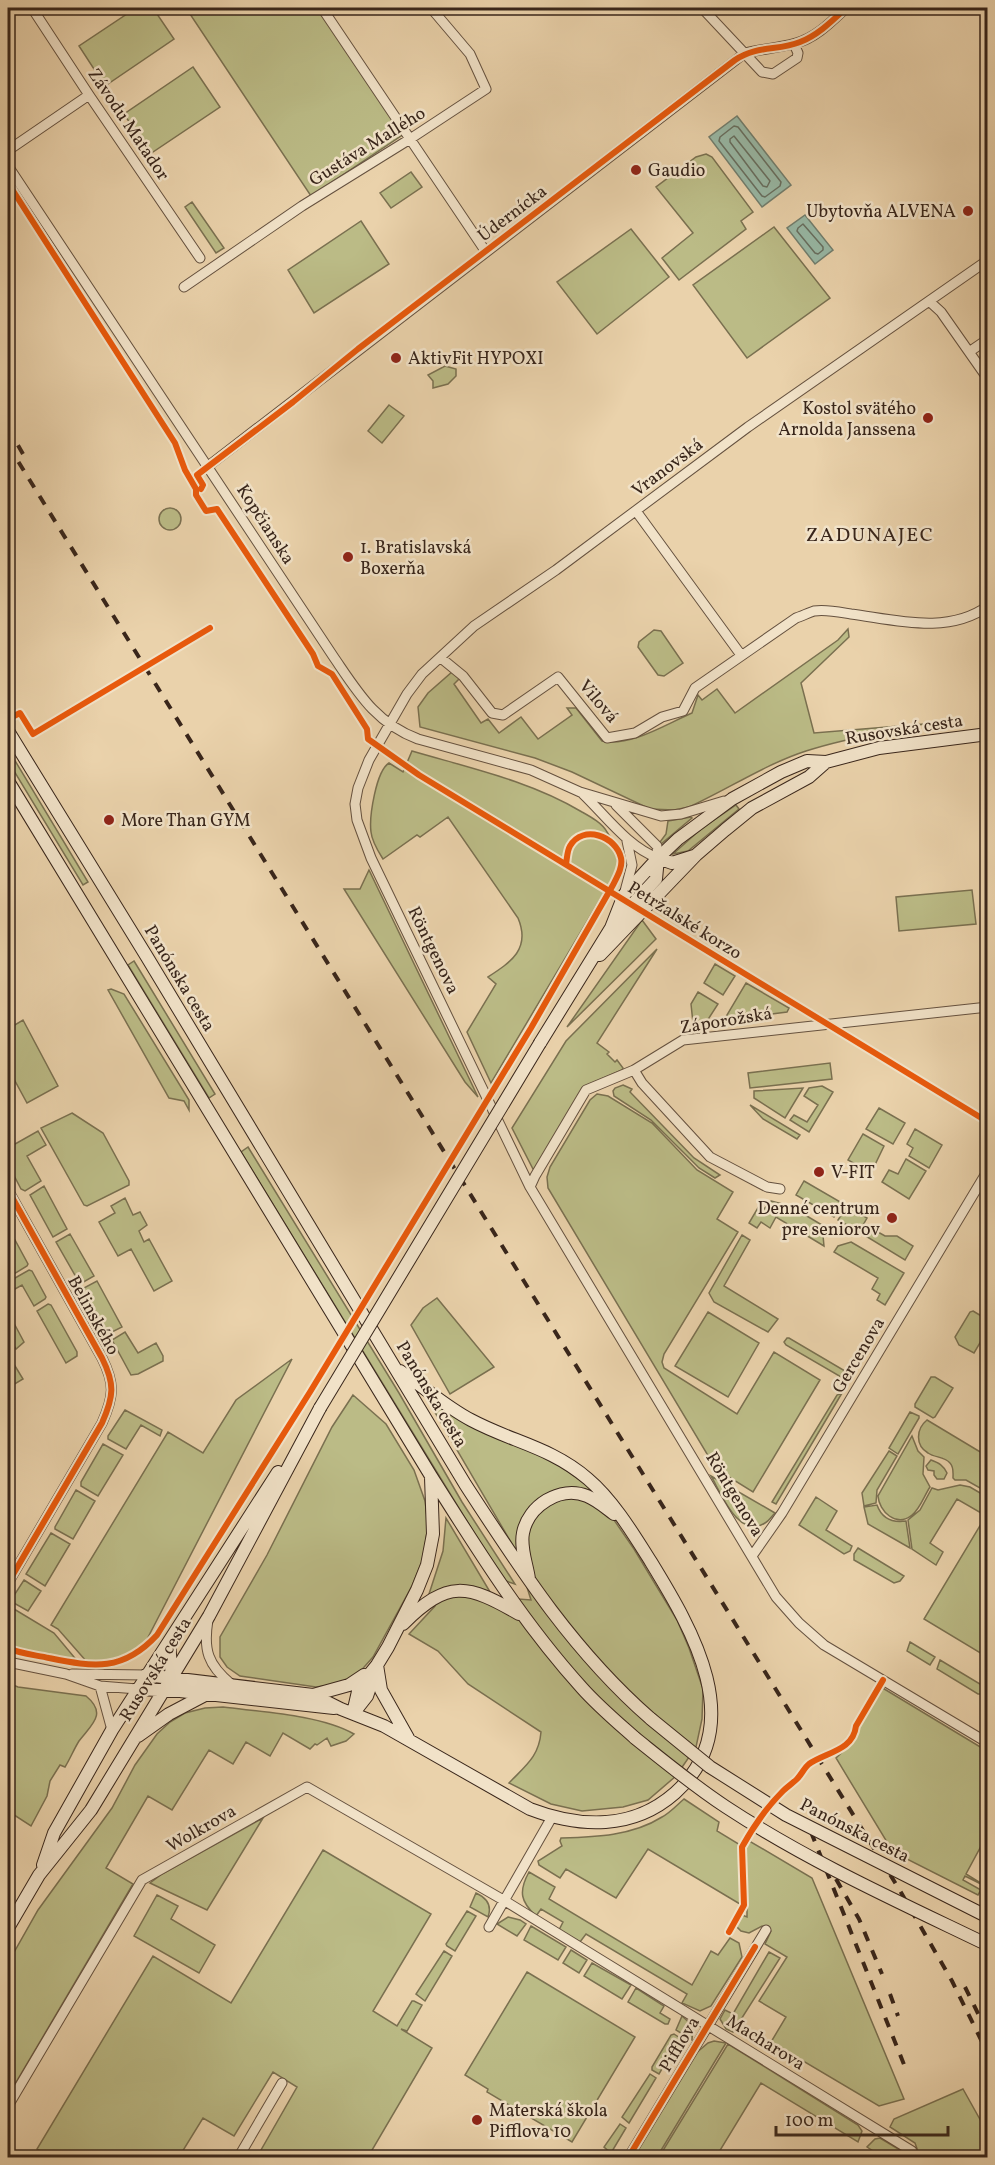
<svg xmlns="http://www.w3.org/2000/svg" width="995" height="2165" font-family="Vollkorn,serif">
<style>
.green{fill:#bbbb86;stroke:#7a7050;stroke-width:1.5}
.water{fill:#98b8a5;stroke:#727e6e;stroke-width:1.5}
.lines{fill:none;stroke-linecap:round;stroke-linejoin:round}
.shore{stroke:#686f60;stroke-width:1.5}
.street-casing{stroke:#65513f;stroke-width:11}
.secondary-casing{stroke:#39261b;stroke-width:14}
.street{stroke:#f1e2c8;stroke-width:9}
.secondary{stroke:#f1e2c8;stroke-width:12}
.rail{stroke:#39261b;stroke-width:4;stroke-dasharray:10 10;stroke-linecap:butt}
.secondary-bridge-casing{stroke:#39261b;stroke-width:14;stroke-linecap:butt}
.secondary-bridge{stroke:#f1e2c8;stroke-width:12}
.cycleway-casing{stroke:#f1e2c8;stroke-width:10}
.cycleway{stroke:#e8590c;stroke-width:6}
.poi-dot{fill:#8f2418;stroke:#f1e2c8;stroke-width:2}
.labels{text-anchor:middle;stroke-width:5;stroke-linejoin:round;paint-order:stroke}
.street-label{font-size:18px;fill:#39261b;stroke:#f1e2c8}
.poi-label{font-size:18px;fill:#39261b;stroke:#f1e2c8;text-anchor:start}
.neighbourhood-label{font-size:20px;letter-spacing:1.5px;fill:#39261b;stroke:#f1e2c8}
</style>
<rect width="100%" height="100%" fill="#ead2ab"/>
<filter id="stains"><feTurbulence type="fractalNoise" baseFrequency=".00333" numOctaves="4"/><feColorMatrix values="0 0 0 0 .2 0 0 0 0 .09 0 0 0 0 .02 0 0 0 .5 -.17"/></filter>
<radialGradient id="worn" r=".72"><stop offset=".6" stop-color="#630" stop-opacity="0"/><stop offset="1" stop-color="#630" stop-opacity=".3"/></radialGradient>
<path class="green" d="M136,8H153L174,39L105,86L79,46Z
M186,8H322L404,134L311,196Z
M193,67L220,107L150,154L124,114Z
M706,154L712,157L753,212L741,221L746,229L679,280L662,258L693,233L656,187L696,157Z
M411,172L422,187L391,208L380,193Z
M192,202L224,248L216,253L185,207Z
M361,221L389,264L314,313L288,270Z
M774,227L830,298L747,358L693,285Z
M631,229L669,277L597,334L557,282Z
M445,366L456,369V376L448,384L433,388V381L428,375Z
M389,405L404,416L382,443L368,431Z
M159 519a11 11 0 1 1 22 0a11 11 0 1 1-22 0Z
M848,629L849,637L801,683L814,733L924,724C885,732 845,738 806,751C766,764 728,789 689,807L674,810L650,809L572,772L535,758L420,727L418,707L428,693L452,672L460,678L454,684L481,723L488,719L499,733L521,717L538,739L572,715L567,708H576L602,741C631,747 666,724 692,713L698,695L702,700L717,689L735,713L838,640Z
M654,630L661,631L683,663L664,676L658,675L638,647L639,642Z
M8,749L88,882L83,885L8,761Z
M412,751C470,768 530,781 582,812C591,817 602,823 607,832C616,844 619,857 617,871L491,1083L467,1032L496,984L488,977C511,962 531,949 518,918L448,817L420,837L417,835L383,859C378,851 372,842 371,832C369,817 376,771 389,763L403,772Z
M736,805L739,809L688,851L673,854L701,829Z
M691,817L692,818L661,844L660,842L666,834L668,821Z
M369,870L478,1097L465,1082L344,889H360Z
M972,890L976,924L899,931L896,897Z
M642,920L656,939L567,1027Z
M657,949L597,1043L609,1052L607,1054L615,1062L617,1060L623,1068L622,1070L585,1086L535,1169H533L512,1128L566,1041Z
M134,961L215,1094L209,1098L128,965Z
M715,964L735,976L723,995L704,983Z
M746,983L789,1008L787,1012L724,1020Z
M111,989L124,994L189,1100V1110L184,1101L169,1098L108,990Z
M698,992L718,1004L707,1021L693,1023L691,1004Z
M23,1020L58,1086L27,1103L8,1068V1029Z
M830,1063L832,1079L750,1088L748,1073Z
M623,1085L632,1089L630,1092L694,1158L720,1175L715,1178L699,1168L651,1120L614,1096L613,1091L615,1088Z
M822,1086L833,1092L809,1132L790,1120L794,1115L807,1122L818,1105L804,1096L809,1088Z
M803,1088L785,1118L754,1098V1091Z
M597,1094L608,1096L652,1123L697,1170L733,1192L717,1219L738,1232L664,1354L662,1362L664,1368L737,1414L774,1352L820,1380L753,1492L716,1469L548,1188L547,1177L550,1167L590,1100Z
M750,1105L800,1135L797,1139L763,1119Z
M879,1108L905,1123L893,1144L866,1129Z
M72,1113L103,1133L129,1181V1185L87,1206L84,1205L41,1128Z
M915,1129L942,1145L929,1168L909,1156L913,1148L907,1144Z
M38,1131L46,1145L27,1156L41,1181L25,1191L21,1189L8,1164V1148Z
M863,1134L884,1146L871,1173L848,1160Z
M248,1147L399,1393L462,1502L515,1584L503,1580L241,1152Z
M906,1159L926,1171L909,1199L882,1182L889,1170L898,1174Z
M804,1181L842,1203L834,1217L796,1195Z
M44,1186L67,1229L53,1237L30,1195Z
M125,1198L133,1215L140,1212L147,1225L139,1231L144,1242L149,1239L172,1281L154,1291L131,1249L118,1256L99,1222L115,1213L111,1206Z
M771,1201L790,1206L822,1225L824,1246L776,1217L770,1228L761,1222L757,1228L749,1223L759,1206L764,1209Z
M847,1206L867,1218L859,1232L838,1220Z
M8,1227L28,1264L27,1266L9,1277Z
M869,1227L885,1236H897L913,1246L905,1260L864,1235Z
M70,1234L94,1276L80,1284L56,1242Z
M742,1235L750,1240L724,1286L778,1319L768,1332L714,1302L709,1293Z
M851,1242L904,1273L885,1305L877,1300L880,1294L872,1289L878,1278L834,1252L838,1246Z
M29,1270L32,1271L46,1297L45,1299L34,1306L22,1285L8,1293V1282Z
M97,1281L122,1327L108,1334L82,1289Z
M437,1298L494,1367L450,1394L411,1325L423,1308Z
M48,1304L51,1305L77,1352V1356L66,1363L37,1311Z
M973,1311L988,1320L987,1331L974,1353L959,1345L955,1337L970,1312Z
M8,1312L24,1342L16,1349L8,1335Z
M708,1312L759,1343L728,1397L675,1366Z
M125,1332L138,1353L156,1343L163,1356V1361L138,1374L131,1375L112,1340Z
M787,1338H789L845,1371L846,1376L841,1377L786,1345L784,1342Z
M292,1359L144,1645C123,1659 112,1662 87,1662L58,1629L51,1625L168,1432L203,1453L236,1400Z
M12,1361L23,1379L8,1388V1363Z
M931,1377H935L953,1388L935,1417L933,1418L915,1407V1404Z
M423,1392L548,1458L592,1488L634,1549L677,1620L689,1648L703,1689L702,1719L696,1747L676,1776L648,1800L623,1807L582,1811L551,1804L509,1783C525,1766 539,1757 541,1732L468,1684L438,1651L409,1634L435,1606L429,1594L443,1551L446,1518L493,1597L531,1600L515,1549Z
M842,1393L776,1504L772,1502L837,1395Z
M353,1395L386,1424L414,1470L425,1501L428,1525L423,1559L412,1586L373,1657L358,1674L338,1684L316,1687L240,1676L227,1667L220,1657V1637L267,1555L332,1427Z
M125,1410L162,1430L160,1436L141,1425L126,1449L108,1439V1436Z
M910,1412L919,1416V1418L898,1454L889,1448Z
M927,1420L987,1456V1492L966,1480H955L953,1478C953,1473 954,1467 950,1463C944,1456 935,1458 928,1453C915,1445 916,1429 927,1420Z
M912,1436L918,1451L924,1457L923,1474L930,1487C924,1496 920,1509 912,1515C896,1528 879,1511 878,1496Z
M103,1444L123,1455L98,1496L81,1486V1482Z
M889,1451L897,1456L877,1490L876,1503L864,1506L862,1493Z
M931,1460C939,1463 943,1465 947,1473L944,1479H937L934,1475V1471L928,1470L926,1466Z
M711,1476L775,1513C772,1516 769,1521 765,1523C739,1540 721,1493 711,1476Z
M960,1485L970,1487L987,1497V1502L981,1513L957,1499L930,1543L943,1552L936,1565L912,1549L908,1520L920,1510L932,1488L938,1490Z
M76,1490L95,1501L73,1539L55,1529V1527Z
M816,1497L837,1511L826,1530L852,1546L850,1551L844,1554L799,1525Z
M877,1505C882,1519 892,1523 906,1521L910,1548L868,1524L864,1507Z
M987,1514V1657L924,1619Z
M51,1533L70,1544L45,1586L26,1574Z
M858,1548L904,1576L900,1581L894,1583L854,1560V1554Z
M24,1580L41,1591L28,1611L12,1602L11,1600Z
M9,1606L54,1633L79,1663L8,1646Z
M910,1642L935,1657L930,1665L907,1651Z
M940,1660L985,1687L981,1694H978L937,1669Z
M8,1683L18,1687L86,1696C108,1714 91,1725 79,1741C74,1749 70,1759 65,1767L60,1765L50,1781L47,1796L31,1826L8,1811Z
M881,1687L987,1751V1835L966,1874L987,1887L965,1876L963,1880L981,1890L978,1895L893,1852L836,1758C856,1740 868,1710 881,1687Z
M223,1707C262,1712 321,1715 354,1734L346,1741L331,1746L327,1738L317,1745L315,1744L310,1749L283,1733L270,1756L246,1742L233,1764L209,1750L172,1810L148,1796L106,1868L133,1884L8,2096V1963L38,1910L112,1808L135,1765L157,1734L170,1722L185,1713L205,1708Z
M684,1799L719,1822L717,1831L740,1845L751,1842L812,1878L904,2099L879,2106L771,2042L786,2017L759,2001L787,1957L765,1944L771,1931L762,1926L749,1933L741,1931L736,1926L742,1915L747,1917V1908L740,1904L648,1849L616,1898L566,1869L560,1878L539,1865L538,1861L562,1846L560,1841L561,1838C595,1837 632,1836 662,1817C670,1813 677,1805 684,1799Z
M263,1818L207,1910L150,1883L162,1874Z
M323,1850L431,1914L373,2011L397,2026L412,2001H414L422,2005L407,2031L401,2029L432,2048L368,2157H257L297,2087L273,2072L234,2136L203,2118L179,2157H51L37,2149L153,1956L231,2003Z
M529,1872L555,1887L549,1899L692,1985L711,1951L718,1955L730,1938L739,1943L742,1957L711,2006L700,2011L682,2003L687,1994L586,1934L580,1942L559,1930L563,1922L541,1909L536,1916C521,1902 518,1892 529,1872Z
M476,1893C487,1898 492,1906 488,1917L470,1907Z
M157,1895L178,1906L171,1919L215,1945L199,1973L134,1936Z
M467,1911L476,1916L455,1951L447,1946L446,1944Z
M508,1917L520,1920L526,1924L517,1936L497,1924Z
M531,1926L566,1947L558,1960L524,1940Z
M571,1950L587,1960L579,1973L563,1963Z
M444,1951L452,1956L425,2001L416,1994Z
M769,1952L780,1958L733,2032L726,2029L720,2019L725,2010L733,2014Z
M592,1963L631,1985L622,1999L584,1976Z
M527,1972L635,2037L572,2142L487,2092L488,2089L465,2075Z
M636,1988L664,2006L660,2013L670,2019L668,2024H665L628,2002Z
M682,2016L693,2026L692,2040L676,2030Z
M674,2034L680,2038L659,2074L652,2070V2067L671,2035Z
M714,2041L726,2043L657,2157L633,2158L695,2054L708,2043Z
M728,2044L858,2125L862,2131L858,2142L761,2083L716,2157H659Z
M650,2074L656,2078L629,2123L622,2117Z
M963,2089L987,2132V2157H920L915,2143L890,2127L894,2119Z
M620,2124L626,2128L611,2153L604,2147Z
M880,2138L905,2153L907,2157H873L876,2153L867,2147L875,2139Z"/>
<path class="water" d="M737,116L791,185L762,207L709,137Z
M805,215L833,250L815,264L787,228Z"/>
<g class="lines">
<path class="shore" d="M734,126L738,127L781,182L780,186L765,197L762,196L719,141L720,137Z
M734,136L770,181L767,187L763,186L730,142V139Z
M803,224L823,247V250L818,254L815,253L797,231L798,228Z"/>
<defs>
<path id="street" d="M32,8L89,95L200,258
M322,8L486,252
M702,8L762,72L773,74L797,58L798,53L794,44
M8,148L13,147L89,95
M8,166L333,656C357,691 375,723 418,739L531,770L580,792L661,816L681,814L724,801
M988,260L748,427L556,570L474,626L422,674L407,694L369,760L358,788L355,804L357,820L371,858L530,1187L776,1597L799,1623L824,1645L988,1743
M184,287L302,206L410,139L486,89L470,54L431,8
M929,301L941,312L988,379
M969,352L988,339
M207,467L745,53C762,49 779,48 796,43C816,38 832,21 846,8
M636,511L741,655
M441,658L463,676L492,713L503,715L558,677L607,738L635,733L662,717L683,711L695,688L796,618C802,616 808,613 814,611C826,609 839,612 851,614C896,620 948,635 988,606
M583,794C606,816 628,847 658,858L657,846L616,805
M624,895L632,865L627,841
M634,1070L642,1083L710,1157L767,1187L780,1189
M530,1187L535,1176L586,1090L634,1070L683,1040L988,1007
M8,1190L102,1358C115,1384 114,1396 102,1423L8,1583
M752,1556L782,1513L988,1170
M208,1620C203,1650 208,1665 231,1684
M8,1662L66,1674L100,1686L137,1689
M72,1674L146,1675
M100,1686L112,1730
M489,1927L552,1817
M8,2106L142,1880L307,1787L505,1901L912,2151L915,2158
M238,2158L282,2083
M628,2158L766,1930"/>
<path id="secondary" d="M8,731L147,957L465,1484C521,1570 573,1651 651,1719
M8,781L431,1476C477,1549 523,1623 582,1688C598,1706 617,1722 635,1738
M658,858L672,863L694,856
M616,922L656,879L658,858
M600,955L696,855L725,830L752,808L809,777L826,762
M540,1043L611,928L624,895L658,858L678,839L732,799L781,772L807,761L826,762L879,748L988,734
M529,1579C527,1564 520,1548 523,1533C528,1506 560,1485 587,1496C597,1500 606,1508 614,1514
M403,1624C448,1579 467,1584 519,1614
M169,1642L172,1679
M377,1665L381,1690L408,1738
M146,1675L313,1695L349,1685L364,1675
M137,1689L180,1691L334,1708
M313,1695L341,1709L384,1726L530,1809C580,1828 633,1830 675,1793C750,1726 692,1629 651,1562C634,1535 613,1500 588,1479C551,1447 512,1442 471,1420C446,1407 424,1387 400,1371
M356,1710L367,1696L376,1670
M353,1713L359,1687L377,1665L388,1647L417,1590L427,1565L433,1534L431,1477
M138,1736L169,1714L207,1694
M43,1865L54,1833L112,1730L278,1472
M8,1928L39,1875L91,1810L209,1616L320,1408"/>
</defs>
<use href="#street" class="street-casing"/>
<use href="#secondary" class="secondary-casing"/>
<use href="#street" class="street"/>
<use href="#secondary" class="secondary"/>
<path class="rail" d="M8,428L23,454
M8,445L899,1889L952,1981L988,2054
M811,1832L905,2067
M836,1879L859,1919L882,1974
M965,1987L988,2034
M890,1994L898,2016"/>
<defs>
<path id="secondary-bridge" d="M320,1408L540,1043
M651,1719L710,1767L786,1815L988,1917
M635,1738C665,1762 694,1786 726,1807C808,1861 899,1902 988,1945"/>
</defs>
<use href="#secondary-bridge" class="secondary-bridge-casing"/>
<use href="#secondary-bridge" class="secondary-bridge"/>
<defs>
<path id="cycleway" d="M8,183L175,443L185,470L196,489V495L206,511L217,509L313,654L318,666L332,674L367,729L368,739L419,775L988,1122
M201,489L203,485L197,475L293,402L358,349L735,60C757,45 778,51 800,42C818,35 832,21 846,8
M8,709L12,717L20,713L33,734L210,628
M8,1190L102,1358C115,1384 114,1396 102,1423L8,1583
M8,1648C20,1654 36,1655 49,1658C94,1667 123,1672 157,1635L310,1392L531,1028L613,885C617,877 623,867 621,858C616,836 583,824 570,846C567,851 567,859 566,864
M729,1932L744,1905L742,1847C753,1827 767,1807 783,1791C788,1786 793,1783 797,1779C802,1774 804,1768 809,1764C826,1752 853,1751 856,1726L883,1680
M628,2158L755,1947"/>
</defs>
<use href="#cycleway" class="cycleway-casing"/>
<use href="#cycleway" class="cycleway"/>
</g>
<g class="poi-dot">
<circle cx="636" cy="170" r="6"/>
<circle cx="968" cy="211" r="6"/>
<circle cx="396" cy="358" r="6"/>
<circle cx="928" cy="418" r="6"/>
<circle cx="348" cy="557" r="6"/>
<circle cx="109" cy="820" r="6"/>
<circle cx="819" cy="1172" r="6"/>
<circle cx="892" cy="1218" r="6"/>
<circle cx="477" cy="2120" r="6"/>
</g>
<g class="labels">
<g class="street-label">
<text transform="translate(129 124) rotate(56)" y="6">Závodu Matador</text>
<text transform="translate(367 146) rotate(-32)" y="6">Gustáva Mallého</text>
<text transform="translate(512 213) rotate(-37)" y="6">Údernícka</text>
<text transform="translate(667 467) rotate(-37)" y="6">Vranovská</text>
<text transform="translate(266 524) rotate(57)" y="6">Kopčianska</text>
<text transform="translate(599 701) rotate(50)" y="6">Vilová</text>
<text transform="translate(904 729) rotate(-9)" y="6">Rusovská cesta</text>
<text transform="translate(685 920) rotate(32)" y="6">Petržalské korzo</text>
<text transform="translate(434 950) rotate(64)" y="6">Röntgenova</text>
<text transform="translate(180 978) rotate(59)" y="6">Panónska cesta</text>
<text transform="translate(726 1020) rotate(-9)" y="6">Záporožská</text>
<text transform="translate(94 1315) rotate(61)" y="6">Belinského</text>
<text transform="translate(858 1355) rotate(-59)" y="6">Gercenova</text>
<text transform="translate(432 1394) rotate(59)" y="6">Panónska cesta</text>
<text transform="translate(735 1494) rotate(59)" y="6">Röntgenova</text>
<text transform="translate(155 1669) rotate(-58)" y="6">Rusovská cesta</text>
<text transform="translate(201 1828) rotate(-30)" y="6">Wolkrova</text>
<text transform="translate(855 1830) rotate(27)" y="6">Panónska cesta</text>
<text transform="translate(766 2042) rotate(32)" y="6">Macharova</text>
<text transform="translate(679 2044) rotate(-59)" y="6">Pifflova</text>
</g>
<g class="poi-label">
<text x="648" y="176">Gaudio</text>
<text x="956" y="217" text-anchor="end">Ubytovňa ALVENA</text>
<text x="408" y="364">AktivFit HYPOXI</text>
<text x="916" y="414" text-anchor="end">Kostol svätého<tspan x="916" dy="21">Arnolda Janssena</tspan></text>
<text x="360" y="553">1. Bratislavská<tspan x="360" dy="21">Boxerňa</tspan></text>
<text x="121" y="826">More Than GYM</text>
<text x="831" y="1178">V-FIT</text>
<text x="880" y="1214" text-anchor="end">Denné centrum<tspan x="880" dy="21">pre seniorov</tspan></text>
<text x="489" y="2116">Materská škola<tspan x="489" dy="21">Pifflova 10</tspan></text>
</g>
<g class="neighbourhood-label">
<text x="870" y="541">ZADUNAJEC</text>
</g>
</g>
<rect width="995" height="2165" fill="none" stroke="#ead2ab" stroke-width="30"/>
<rect x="9" y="9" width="977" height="2147" fill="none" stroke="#39261b" stroke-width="3"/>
<rect x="15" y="15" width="965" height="2135" fill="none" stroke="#39261b" stroke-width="1.5"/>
<path d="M776 2126v9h172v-9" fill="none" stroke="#39261b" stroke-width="3"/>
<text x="785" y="2126" font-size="18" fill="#39261b" stroke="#f1e2c8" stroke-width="4.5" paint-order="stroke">100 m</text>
<rect width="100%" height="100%" filter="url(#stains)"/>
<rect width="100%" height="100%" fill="url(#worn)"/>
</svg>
